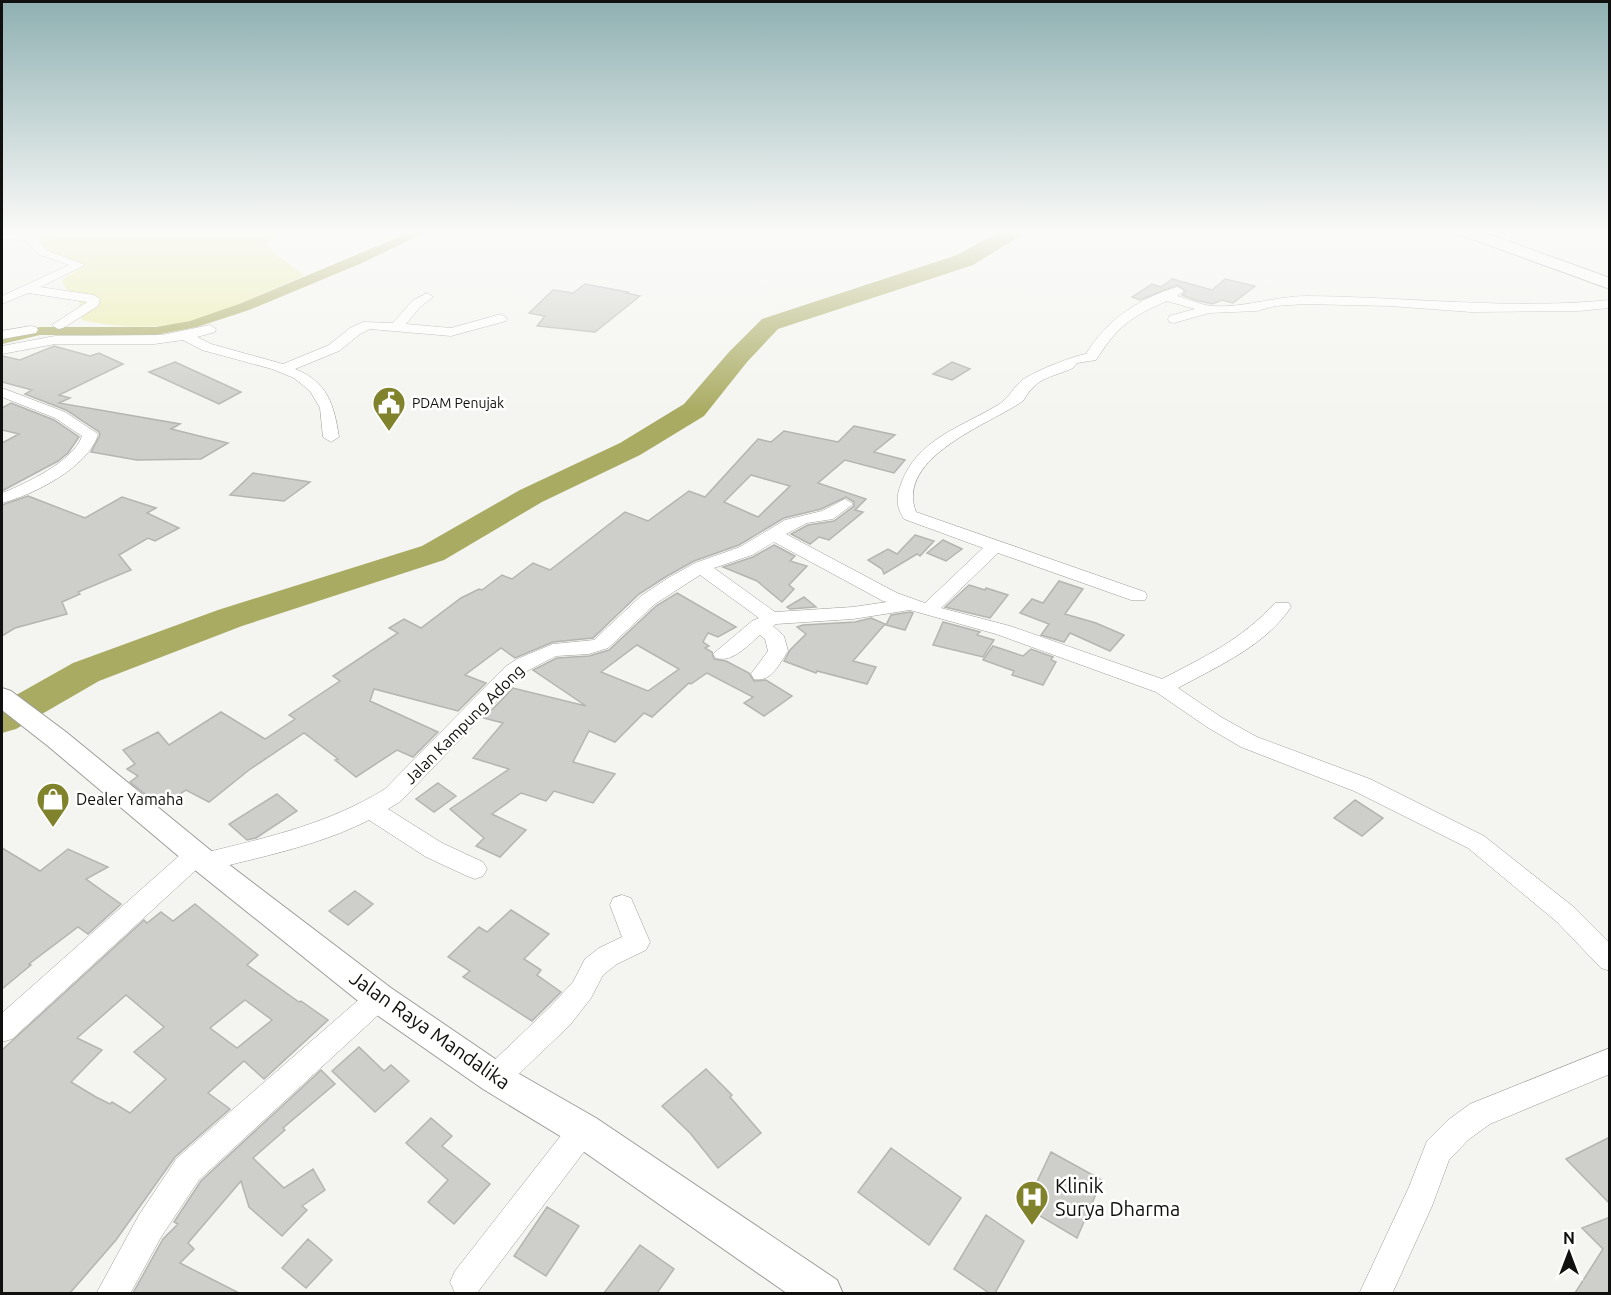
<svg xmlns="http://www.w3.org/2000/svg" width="1611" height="1295" font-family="Ubuntu,sans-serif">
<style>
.green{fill:#e9eca8}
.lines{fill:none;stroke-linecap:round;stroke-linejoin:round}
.canal{fill:#a9ab62;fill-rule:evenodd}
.river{fill:#a9ab62;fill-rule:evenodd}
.building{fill:#cececa;stroke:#b4b5b1;stroke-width:1.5;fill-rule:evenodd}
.minor-casing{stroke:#9d9e9a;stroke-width:1}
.major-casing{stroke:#9d9e9a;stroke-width:2}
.highway-casing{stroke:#9d9e9a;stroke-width:2}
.minor{fill:#fff;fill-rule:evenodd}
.major{fill:#fff;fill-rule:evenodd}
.highway{fill:#fff;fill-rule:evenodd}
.labels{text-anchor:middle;stroke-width:5;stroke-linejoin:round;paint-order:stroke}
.far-poi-label{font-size:14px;fill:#10100e;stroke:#fffffe;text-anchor:start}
.street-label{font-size:16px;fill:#10100e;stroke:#fffffe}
.poi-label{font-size:16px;fill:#10100e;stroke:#fffffe;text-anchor:start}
.near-street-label{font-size:20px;fill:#10100e;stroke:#fffffe}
.near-poi-label{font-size:20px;fill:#10100e;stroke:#fffffe;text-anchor:start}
</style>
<rect width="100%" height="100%" fill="#f4f4f0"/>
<path class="green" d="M48,232H279L266,244C276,258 292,264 304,276C269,290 233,308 197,319C163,330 117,328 82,320L79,301L65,287L62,280L85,265L72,259L44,254L38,234Z"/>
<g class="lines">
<path class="canal" d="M411,232H426L362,263L249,310L197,327L156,335H40L2,344V336L40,327H156L190,321L239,304Z"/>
<path class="river" d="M999,232H1023L1020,236L973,265L778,329L747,362L704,416L640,455L542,502L444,560L242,626L99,681L16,729L2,733V703L73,663L218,610L422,546L520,490L620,443L684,404L729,352L762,319L957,255Z"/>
</g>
<path class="building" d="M1172,279L1212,290L1225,279L1255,286L1233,303L1222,300L1212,304L1195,300L1182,295L1186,291L1177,285L1140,300L1132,297L1152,284L1161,287Z
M585,284L628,292L626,293L640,296L595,332L537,326L545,316L529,313L553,290L573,293Z
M54,346L90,356L99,353L123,364L59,395L70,398L59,403L180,424L171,429L228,443L201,459L137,460L91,452L100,435L99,432L66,410L25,394L32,390L2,382V356L20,360Z
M175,362L241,392L219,404L149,372Z
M952,362L970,369L952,380L933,374Z
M11,403L54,420L79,437L68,453L58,461L2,491V443L19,434L2,430V408Z
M854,426L895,435L874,452L905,460L894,473L845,460L818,483L866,499L855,510L863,512L829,540L819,537L810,544L791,534L808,525L834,521L854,506V502L846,497L821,509L784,518L739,545L694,561L667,576L639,594L593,638L553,642L515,658L501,648L465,675L486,683L458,711L374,689L370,701L438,732L413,757L397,750L356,777L335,760L338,759L304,733L249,770L209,802L186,790L160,806L130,782L138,776L127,769L135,764L123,750L158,732L169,745L221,712L265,739L295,719L289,715L340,681L333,676L398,633L389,628L404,619L421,628L461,598L479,589L482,590L502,575L512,579L533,563L550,570L625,512L648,521L689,491L705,497L758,439L771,442L784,431L838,442ZM751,475L790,486L758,517L724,502Z
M253,473L310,482L284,501L230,495Z
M28,496L85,518L122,497L156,508L147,513L179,528L155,541L148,538L119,555L131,570L78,592L80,594L62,602L67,614L15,628L2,636V505Z
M915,535L934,541L920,556L917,554L884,574L882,569L868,560L888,549L897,554Z
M943,540L962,549L946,561L927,553Z
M774,545L795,556L790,561L807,566L789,585L794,589L782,602L757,581L723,567L753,557Z
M1059,581L1083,589L1065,614L1096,623L1124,635L1110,651L1070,633L1064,642L1041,635L1049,624L1020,613L1032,599L1043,603Z
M969,585L985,590L986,588L1008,595L990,618L945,607Z
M677,593L736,627L718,637L708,633L703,642L709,646L705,648L712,652L714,659L726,661L749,673L754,681L766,680L792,696L764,716L744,703L753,697L707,673L691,684L689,683L652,717L644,713L615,742L589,731L573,762L615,774L593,803L554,791L546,801L521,793L492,814L526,830L500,857L476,846L484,838L450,809L509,769L473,758L503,723L484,718L513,688L586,706L533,670L557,658L589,656L609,650L656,606ZM637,645L679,669L648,691L601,672Z
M804,597L816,607L790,609L787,607Z
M910,612L913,613L905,630L886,625L891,615Z
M871,618L885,624L853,661L876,667L867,684L817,671L816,673L784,661L790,650L806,634L797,627L803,625L855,622Z
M943,622L980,632L977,635L994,640L983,657L933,645Z
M993,646L1023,656L1031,649L1053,657L1051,660L1056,662L1043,685L1012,675L1014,671L983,660Z
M438,783L456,796L434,812L416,799Z
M277,794L297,811L256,838L247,840L229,824Z
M1355,800L1383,818L1362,836L1334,818Z
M2,848L40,871L68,849L108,867L86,879L121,904L88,934L78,927L29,964L31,965L2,989Z
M355,891L373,904L348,925L329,911Z
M195,904L258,955L247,965L299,1002L301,1001L328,1020L264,1079L244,1061L208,1093L230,1109L175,1157L116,1240L70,1293H2V1050L144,920L147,923L161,912L173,921ZM126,995L164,1027L134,1052L166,1079L130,1113L112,1102L110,1104L96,1097L71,1082L102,1050L77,1038ZM245,1000L272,1020L237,1048L210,1028Z
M511,910L549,934L524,959L541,970L537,975L561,992L532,1021L463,977L470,971L448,957L479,927L487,932Z
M359,1047L384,1071L391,1065L409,1081L375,1112L332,1071Z
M706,1069L732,1095L730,1097L761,1133L718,1168L690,1133L662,1106Z
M321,1070L335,1084L283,1128L285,1130L253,1158L284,1188L313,1169L325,1190L302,1206L307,1210L282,1236L249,1207L241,1181L188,1243L194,1249L180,1263L239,1293H133L163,1239L178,1224L174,1222L201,1181Z
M431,1118L452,1136L442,1146L490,1184L454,1224L428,1202L448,1180L406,1143Z
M1610,1137V1204L1566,1159Z
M891,1148L961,1198L929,1245L858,1192Z
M1051,1152L1102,1180L1077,1238L1025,1207Z
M547,1207L579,1226L546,1276L514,1256Z
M986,1215L1024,1241L995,1293H989L954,1269Z
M1610,1217V1293H1575L1603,1249L1582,1228Z
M308,1239L332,1260L306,1288L282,1268Z
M640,1245L674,1269L657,1293H604Z"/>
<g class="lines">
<defs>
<path id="minor" d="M35,232H52L51,234L35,238L46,250L85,265L40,287L94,295L100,299L98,306L63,328L58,329L52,325L87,302L28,293L2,304V296L69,265L38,254L25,240L2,239V233Z
M1178,287L1184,291L1177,296C1188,299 1201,305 1212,306C1245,308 1275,296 1308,296C1409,297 1509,310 1610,300V308L1578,311L1471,312L1390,306L1305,304L1275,306L1257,311L1209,313L1174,323L1169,322L1168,319L1169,316L1195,309L1167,301C1130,317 1118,326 1096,360L1077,363L1073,368C1048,379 1038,376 1023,401C990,424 895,457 916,512L1145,592L1147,596L1145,600H1131L998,553L941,608L1010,626L1162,679C1206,656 1241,640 1275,603H1289L1291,607C1265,646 1218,666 1178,688L1221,717L1257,737L1370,779L1484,836L1575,908L1610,943V971L1601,968L1557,922L1468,848L1354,791L1241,747L1207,727L1156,692L996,634L910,610L853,619L776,624L773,626L784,636L788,651C779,664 771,683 754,679L751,674L768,651L765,639L760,635C748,645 733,663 716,658L713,654L752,621L759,618L700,575L655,604L608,648L589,654L556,656L525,672L401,801L388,809L442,843L483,862L487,869L483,876L475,879L467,876L426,857L369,820C318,846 260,857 205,871L197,869L12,1039L2,1042V1013L189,847L197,845L205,847L208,852C270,837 330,823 385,789L505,667L517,659L553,644L594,640L641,596L668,578L695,563L740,547L785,520L822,511L845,499L853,504L833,519L807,523L786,534L897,593L925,603L983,548L904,519C896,507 896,497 901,484C916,440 961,427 998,405C1009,398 1011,391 1020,382C1029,373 1073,356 1086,354C1106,320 1141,297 1178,287ZM774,542L883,601L887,602L853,607L775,612L714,568L752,555Z
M427,293L433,297L420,307L406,324L451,328L501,314L507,318L506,321L451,336L370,329L360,334L339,351L295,369C328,382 334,405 339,437L331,442L323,437L320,408L310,391L294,378L272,369L202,350L183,340L154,344H55L2,354V346L55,336L162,335L210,325L216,329L215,332L197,337L211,344L283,364L329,345L350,328L363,322L393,323L412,301Z
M31,326L36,327L38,330L36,333L2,339V331Z
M2,388L65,412L98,434C89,467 33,495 2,503V493C25,484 74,461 82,436L55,418L2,397Z
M622,895L631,898L650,942L646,950L617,964L603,975L591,998L570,1025L505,1087L495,1091L485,1087L481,1078L485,1069L550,1007L573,982L585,959L599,948L622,937L610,905L613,898Z
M379,986L388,990L392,998L388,1006L199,1180L161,1237L130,1294H96L139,1215L177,1158L370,990Z
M1610,1048V1074L1490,1124L1468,1140L1449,1160L1432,1206L1392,1294H1359L1409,1187L1427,1141L1448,1120L1470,1104Z
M583,1116L593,1120L598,1130L593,1140L477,1293H455L450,1282L455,1271L573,1120Z"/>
<path id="major" d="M2,688L11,691L66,732L215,854L391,988L507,1067L596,1118L837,1280L843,1294H788L570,1142L483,1089L367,1008L195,870L48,746L2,710Z"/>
<path id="highway" d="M1459,232H1482L1610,278V289L1461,235Z"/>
</defs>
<use href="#minor" class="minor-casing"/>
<use href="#major" class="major-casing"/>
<use href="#highway" class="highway-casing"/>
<use href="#minor" class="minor"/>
<use href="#major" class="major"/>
<use href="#highway" class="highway"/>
</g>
<linearGradient id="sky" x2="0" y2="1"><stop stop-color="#8fb0b2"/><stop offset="0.56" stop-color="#fafaf8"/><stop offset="1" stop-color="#fafaf8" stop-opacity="0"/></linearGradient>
<rect width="1611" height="413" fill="url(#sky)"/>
<defs>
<symbol id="civic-pin" viewBox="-11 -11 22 30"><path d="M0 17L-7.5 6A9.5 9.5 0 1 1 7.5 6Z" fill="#81822c" stroke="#fffffe"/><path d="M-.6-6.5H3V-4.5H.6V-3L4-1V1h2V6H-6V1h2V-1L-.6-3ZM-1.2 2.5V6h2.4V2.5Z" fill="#fff"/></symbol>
<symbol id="shop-pin" viewBox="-11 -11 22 30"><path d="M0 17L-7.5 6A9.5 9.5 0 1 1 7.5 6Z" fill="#81822c" stroke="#fffffe"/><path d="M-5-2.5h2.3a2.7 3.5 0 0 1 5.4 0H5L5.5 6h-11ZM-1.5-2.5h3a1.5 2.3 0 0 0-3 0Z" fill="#fff"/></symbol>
<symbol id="hospital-pin" viewBox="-11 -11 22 30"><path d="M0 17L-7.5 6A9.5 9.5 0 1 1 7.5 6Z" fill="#81822c" stroke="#fffffe"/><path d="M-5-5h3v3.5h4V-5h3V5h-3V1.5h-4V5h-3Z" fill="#fff"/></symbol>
</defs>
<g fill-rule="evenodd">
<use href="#civic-pin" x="370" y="384" width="38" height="52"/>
<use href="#shop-pin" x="34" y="780" width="38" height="52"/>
<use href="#hospital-pin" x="1013" y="1178" width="38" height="52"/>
</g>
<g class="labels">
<g class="far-poi-label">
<text x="412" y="408">PDAM Penujak</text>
</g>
<g class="street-label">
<text transform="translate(464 724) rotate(-45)" y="6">Jalan Kampung Adong</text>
</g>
<g class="poi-label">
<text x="76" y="805">Dealer Yamaha</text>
</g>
<g class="near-street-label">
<text transform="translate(430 1030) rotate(35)" y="7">Jalan Raya Mandalika</text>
</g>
<g class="near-poi-label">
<text x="1055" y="1193">Klinik<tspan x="1055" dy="23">Surya Dharma</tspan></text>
</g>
</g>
<rect width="1611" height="1295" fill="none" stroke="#10100e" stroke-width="6"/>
<g transform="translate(1569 1253)" stroke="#fffffe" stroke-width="4.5" paint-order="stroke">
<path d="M0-4.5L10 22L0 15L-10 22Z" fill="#10100e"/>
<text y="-9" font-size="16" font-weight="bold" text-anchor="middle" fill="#10100e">N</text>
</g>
</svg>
